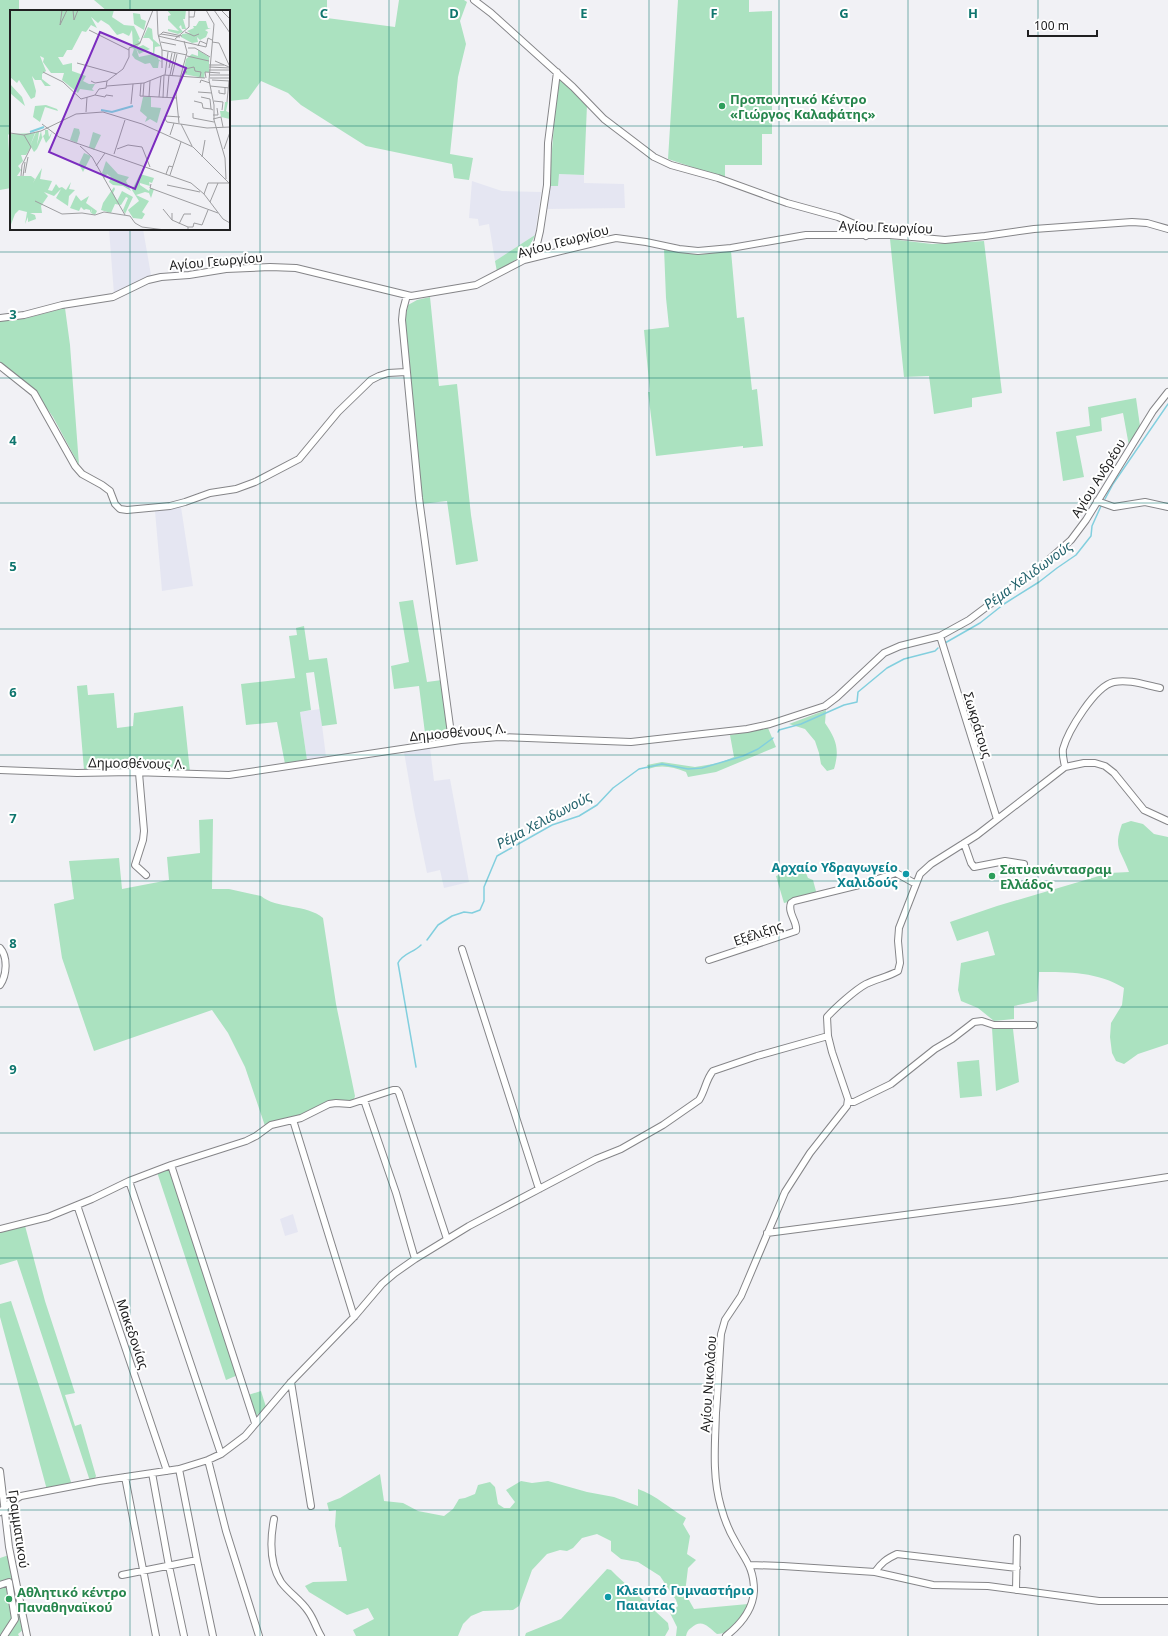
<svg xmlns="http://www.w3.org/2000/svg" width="1168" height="1636" font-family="'Noto Sans',sans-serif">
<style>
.built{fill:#e5e6f2}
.green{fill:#abe2c0}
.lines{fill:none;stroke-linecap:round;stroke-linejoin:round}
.stream{stroke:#82cfde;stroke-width:1.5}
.minor-casing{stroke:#858588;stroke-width:8}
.minor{stroke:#fff;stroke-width:6}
.grid{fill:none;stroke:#0f766e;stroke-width:1;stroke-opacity:0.55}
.leisure-dot{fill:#2e9e5b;stroke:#fff;stroke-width:1.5}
.culture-dot{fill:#0f9aa8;stroke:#fff;stroke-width:1.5}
.labels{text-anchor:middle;stroke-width:4;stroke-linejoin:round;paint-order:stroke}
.leisure-label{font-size:13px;font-weight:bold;fill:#27864d;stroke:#fff;text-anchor:start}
.street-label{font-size:13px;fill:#202021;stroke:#fff}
.culture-label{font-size:13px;font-weight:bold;fill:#0d838f;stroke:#fff;text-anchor:end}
.water-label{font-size:14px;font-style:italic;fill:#23626c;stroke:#fff}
.inset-river{fill:none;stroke:#82cfde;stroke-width:2}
.inset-road{fill:none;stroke:#9d9da0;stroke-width:1}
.view{fill:#7b2cbf;fill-opacity:0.15;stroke:#7b2cbf;stroke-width:2}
.inset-edge{fill:none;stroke:#202021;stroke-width:2}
.grid-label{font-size:13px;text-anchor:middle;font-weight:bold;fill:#0f766e;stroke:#fff;stroke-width:4;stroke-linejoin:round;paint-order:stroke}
</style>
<rect width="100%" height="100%" fill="#f1f1f5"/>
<path class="built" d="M559,174L584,175V183L624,184L625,208L547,209L549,186Z
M472,181L502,191L541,192L535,235L495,261L489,224L479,226L478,219L469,218Z
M109,229H143L151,275L121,292L114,294Z
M181,507L193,586L162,591L155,511Z
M320,709L326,757L307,760L300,712Z
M430,748L434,781L450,779L469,882L444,888L440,870L427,873L414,810L404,752Z
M293,1214L298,1232L285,1236L280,1219Z"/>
<path class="green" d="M0,0H19V11H11V132L8,135L11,188L0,190Z
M94,0H327V18L395,27L399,0H464L467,2L460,21L466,44L458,77L450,154L473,158L469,180L454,178L452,164L366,146L301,105L288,93L261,81L248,99L229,101V11H107Z
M678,0H749V12L772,11V134H762V165H725V178L668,159Z
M558,76L587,105L584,175L559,174L558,186H549Z
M535,235C527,255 514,261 497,272L495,261Z
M890,239L932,244L984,241L1002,393L972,398V407L934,414L929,376L904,377Z
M664,248L697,253L731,251L737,318L744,317L752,390L757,389L763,446L743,448V446L656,456L648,392H650L644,330L669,327L666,298Z
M430,297L439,386L457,384L471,515L478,561L456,565L447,501L421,504L405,319L408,305L417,300Z
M65,308L70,345L79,465L53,417L34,390L0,363V321L27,318Z
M1136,398L1140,426L1129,446L1123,413L1101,418L1102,431L1076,436L1084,477L1063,481L1056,432L1090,426L1088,407Z
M413,600L427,682L442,680L451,737L426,741L419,686L394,689L391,666L409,662L399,602Z
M304,626L309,660L327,658L337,724L322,726L314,672L306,673L311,710L300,712L307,760L285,764L277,722L246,725L241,684L295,678L289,636L297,635L296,628Z
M87,685L88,695L114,693L117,728L133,726L134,713L183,706L190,772L84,770L77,686Z
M826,710L825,723C836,739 840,749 834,769L827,771L821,764L819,753L815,741L805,729L789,724Z
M768,728L776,747L716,772L688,777L686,772C673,767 662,764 648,769L647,765L662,762L695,767L719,763L734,757L730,735Z
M213,819L212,889H229L261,896C276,909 307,904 323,918L336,1004L355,1096L353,1102C334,1102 320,1110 301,1116C289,1120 276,1118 265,1126L245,1067L228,1033L212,1010L94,1051L62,958L54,904L74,899L69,861L119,858L122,889L169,880L167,857L200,853L199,820Z
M1131,821L1143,824L1154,834L1168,837V1044L1138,1054L1124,1064L1116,1061L1112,1053L1110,1037L1111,1023L1122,1005L1124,988C1098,972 1069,972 1039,972L1037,1001L1014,1006V1019L994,1021L978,1008L961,1001L958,990L961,963L995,955L988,931L957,941L950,922L997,906L1109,873L1129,872C1121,850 1113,849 1122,824Z
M803,866L808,878L813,880L817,895L784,903L776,876Z
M992,1028L1013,1029L1019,1082L996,1091Z
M979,1060L982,1096L960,1098L957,1062Z
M170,1167L238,1375L226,1380L157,1172Z
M24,1222L45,1301L75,1393L65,1395L75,1426L81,1424L96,1476L94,1480L90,1481L17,1260L0,1265V1230Z
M11,1301L72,1485L47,1490L0,1317V1304Z
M261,1391L266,1407L255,1417L248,1395Z
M380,1474L384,1501L403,1503L418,1511L444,1516L453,1509L459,1499L465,1498L475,1494L478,1485L490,1482L495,1487L498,1504L504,1508H510L515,1502L506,1490L521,1481L532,1483L548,1481L587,1492L614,1497L638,1506V1489C657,1496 669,1508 686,1518L683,1524L690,1536L687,1554L696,1560L688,1568L685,1593L694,1609L748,1604C742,1617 732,1634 717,1634C708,1627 702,1618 691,1628C688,1630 687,1632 686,1636H676L677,1627L670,1613L678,1606L676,1600L660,1576L638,1562L621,1559L611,1551V1541L597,1534L582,1538L573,1548L567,1551L560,1550L547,1554L532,1570L519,1606L513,1610L483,1611L471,1616L463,1624L458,1636H356L353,1630L374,1619L368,1608L347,1615L309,1592L305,1586L313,1582L347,1581L341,1547H339L335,1526L336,1510L329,1511L327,1503L340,1498Z
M9,1555L24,1629L18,1634L19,1636H0V1558Z
M607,1569L611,1570L617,1576L668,1623L669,1629L665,1636H525L526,1633L561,1619Z"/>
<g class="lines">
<path class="stream" d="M1105,499L1113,484L1168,404
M945,643L980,623L1004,604L1039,582L1057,568L1076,555L1091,536L1092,526L1101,506
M778,732L779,730L801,724L844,705L857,702L858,692L887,668L904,659L935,651L938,648
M427,940L438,925L452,916L464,912L472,913L480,910L484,901V887L497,856L552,825L579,816L597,805L613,788L639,769L662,764L688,769L702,768L743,756L758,749L773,738
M416,1067L398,963C403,953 413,953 421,945"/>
<defs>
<path id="minor" d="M474,0L491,13L573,87L604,119L654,157L671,165L718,178L787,203L838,217L859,226L866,236
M524,260L536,248L540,231L547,185L548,143L557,72
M407,295L403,310L402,320L419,498L452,741
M0,318L24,315L62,305L113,297L148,280L161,277L189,275L226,269L270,267L296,268L411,296L476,285L524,260L602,241L616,238L646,242L679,249L698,251L731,248L806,235H890L945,240L985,236L1034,229L1132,222L1147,223L1168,229
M0,366L34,393L75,466L82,474L102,485L110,491L115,504L120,509L127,510L170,506L185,502L210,493L236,489L255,482L299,459L338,412L371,380L379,376L388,373L406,372
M1097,501L1114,507L1145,502L1168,507
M940,636L997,819
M1065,767C1064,761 1062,755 1063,749C1068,731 1095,686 1114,682C1129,679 1145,685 1160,688
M0,770L77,773L132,772L229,775L461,740L499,737L631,742L747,729L770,724L825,706L837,697L884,653L900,646L940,636L969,620L1045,563L1071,540L1086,520L1153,411L1168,392
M139,773L144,831L143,840L135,865L146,875
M964,843L971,863L974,867L1005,861L1024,864
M0,948C8,957 7,975 0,985
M462,949L539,1189
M709,960L796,931C798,922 787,913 791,903L794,901L859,885L896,873L916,884
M364,1100L396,1193L415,1259
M848,1102H854L891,1084L935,1049L952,1039L974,1022L982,1021L994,1025H1034
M293,1120L354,1317
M171,1165L255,1423
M129,1181L221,1454
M77,1205L167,1471
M0,1229L48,1217L92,1199L129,1181L171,1165L246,1141L256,1136L271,1125L301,1118L329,1104L336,1103L350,1104L393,1090H397L399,1093L447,1239
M767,1233L1012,1201L1168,1177
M291,1382L311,1506
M208,1460L226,1531L259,1636
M0,1471L9,1547L27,1636
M152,1473L169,1566L184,1636
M125,1477L156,1636
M0,1512L11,1502L21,1496L99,1481L179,1469L208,1460L221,1454L245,1436L291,1382L354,1317L382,1284L395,1273L415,1259L469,1226L539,1189L596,1159L621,1149L663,1125L699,1100C705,1091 706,1079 713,1071L757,1056L828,1036
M274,1519C270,1540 269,1563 281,1582C289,1593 301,1600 308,1611C314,1619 316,1628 321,1636
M197,1560L213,1636
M750,1565L783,1566L875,1572L933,1585L988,1586L1099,1601H1168
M875,1572C881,1563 886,1559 897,1554L1017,1568
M122,1575L197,1560L179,1469
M0,1585L9,1582L15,1619L4,1636
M1016,1590L1017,1538
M726,1636C740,1625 753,1609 754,1591C754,1567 745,1560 735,1541C729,1531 724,1518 721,1507C712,1477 715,1444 716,1413C718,1387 719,1361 721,1334L725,1320L741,1296L785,1192L810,1153L847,1106L848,1099L832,1052L828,1036L827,1017C835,1008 855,990 866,984C876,979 888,977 898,971L900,963L898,941L899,928L920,874L931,864L977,835L1065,767L1084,763H1095L1105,766L1114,773L1144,810L1168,821"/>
</defs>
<use href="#minor" class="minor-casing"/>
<use href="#minor" class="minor"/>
</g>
<path class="grid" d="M130,0V11M260,0V1636M389,0V1636M519,0V1636M649,0V1636M779,0V1636M908,0V1636M1038,0V1636M0,126H11M229,126H1168M130,229V1636M0,252H1168M0,378H1168M0,503H1168M0,629H1168M0,755H1168M0,881H1168M0,1007H1168M0,1133H1168M0,1258H1168M0,1384H1168M0,1510H1168"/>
<g class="leisure-dot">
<circle cx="722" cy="106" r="4"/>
<circle cx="992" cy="876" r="4"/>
<circle cx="9" cy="1599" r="4"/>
</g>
<g class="culture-dot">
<circle cx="906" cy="874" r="4"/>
<circle cx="608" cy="1597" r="4"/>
</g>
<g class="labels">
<g class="leisure-label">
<text x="730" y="104">Προπονητικό Κέντρο<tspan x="730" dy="15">«Γιώργος Καλαφάτης»</tspan></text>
<text x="1000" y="874">Σατυανάντασραμ<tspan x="1000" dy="15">Ελλάδος</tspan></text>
<text x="17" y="1597">Αθλητικό κέντρο<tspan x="17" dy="15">Παναθηναϊκού</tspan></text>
</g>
<g class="street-label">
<text transform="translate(886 227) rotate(2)" y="5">Αγίου Γεωργίου</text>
<text transform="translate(563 241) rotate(-15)" y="5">Αγίου Γεωργίου</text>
<text transform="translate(216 261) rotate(-5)" y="5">Αγίου Γεωργίου</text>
<text transform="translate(1098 478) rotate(-58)" y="5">Αγίου Ανδρέου</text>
<text transform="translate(978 725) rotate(73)" y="5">Σωκράτους</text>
<text transform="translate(458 732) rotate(-5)" y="5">Δημοσθένους Λ.</text>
<text transform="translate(137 763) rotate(1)" y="5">Δημοσθένους Λ.</text>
<text transform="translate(758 933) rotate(-19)" y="5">Εξέλιξης</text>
<text transform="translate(133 1334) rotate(71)" y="5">Μακεδονίας</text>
<text transform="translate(708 1384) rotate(-86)" y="5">Αγίου Νικολάου</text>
<text transform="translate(19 1529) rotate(82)" y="5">Γραμματικού</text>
</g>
<g class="culture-label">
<text x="898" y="872">Αρχαίο Υδραγωγείο<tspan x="898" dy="15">Χαλιδούς</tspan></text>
<text x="616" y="1595" text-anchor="start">Κλειστό Γυμναστήριο<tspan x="616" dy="15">Παιανίας</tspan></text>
</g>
<g class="water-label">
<text transform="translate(1028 575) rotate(-36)" y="5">Ρέμα Χελιδωνούς</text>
<text transform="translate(544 820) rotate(-28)" y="5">Ρέμα Χελιδωνούς</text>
</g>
</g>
<g transform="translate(10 10)">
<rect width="220" height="220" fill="#f1f1f5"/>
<path d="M0,0H104L102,7L114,15L124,16L126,20L130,29L128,30L131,33L126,38L133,35L140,39L129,44L126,38L129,47L143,44V32L139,28H133L138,17L142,19L143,29L151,36L145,37L144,45H150L148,49L152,52L149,51L148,58H143L140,53L135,54L125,49L122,45L124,39L120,37L127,35H123L122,20L119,26L113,23L107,25L99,15L91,10L88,13L81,7L87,18L81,15L76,22L72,21L62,40H57L53,47H48L53,55L62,53V61L76,66L73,71L79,74H85L82,79L84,81L70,79L68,83L52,70L54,63H41L33,52L34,48L30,46L36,61L32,64V69L41,76H35L31,70H25L22,66L26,81L25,87L21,89L9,70L7,73L0,67ZM157,0H176L175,9H173L176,19H172L171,15L169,17L173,22L168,24L158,21V19L169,21L158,10V6L161,5ZM123,3L130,4L131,9L136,11L134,20L124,14ZM189,11H196L198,18H201L195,20L198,22L196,27L190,30L187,27L188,32L182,33L171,27L172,24L180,23L177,21L184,18L183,16H186ZM188,40L199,47V62H195L194,68L173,64L176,49L182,44L188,46ZM0,74L12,87L15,96L0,83ZM133,87H141V97L151,98L147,113L140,109L135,112L137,107L130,101ZM215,92H218L216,101L220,103V109L211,107L210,101H214ZM36,95L47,99L48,101L35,97L30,112L23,107L25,96ZM64,118L69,119L70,123L67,133L60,130ZM35,120H38L39,127L42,122L40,128L36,133L33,126L27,139L24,142L21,137L16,145H11L13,151L8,156L11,160L7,166H21L25,169L23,173L32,158L30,169L42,171L38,180L42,181L46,174L49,178L52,177L56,180L61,172L59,179L65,180L59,186L58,196L46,188L51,179L44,186L34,182L38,186L31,196L32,203H20L25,205L26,209L18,212V207L15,214L17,202L9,200L5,204L0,217V124L25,123L20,136L26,122H29L27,135L31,121L32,127L35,124ZM83,122L91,125L84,140L79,137ZM74,143L81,146L73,162L69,154ZM96,151L108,164L119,167L116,171L121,181L113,176L103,175L99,172L101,167L97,164L94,169L92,163ZM130,164L144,168L142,173L139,172L140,176L130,173V175L139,181L140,178L144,179L141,188L139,183L135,182L126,185L139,191L132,202L135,204L132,209L123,208L118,200L129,191L122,180ZM104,177L105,179L103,183L107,191L112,181L123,187L115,204L113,200L118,188L116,187L111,195L105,194L101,203L91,200L93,193ZM66,185L71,191L79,186L76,193L87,201L85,205L81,203L82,199L80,203V200L76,199L74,200L71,197L69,201L60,198Z" fill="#abe2c0"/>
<path class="inset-river" d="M91,100L102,102L123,96M20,122L34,117"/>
<path class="inset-road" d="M52,0L50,15L57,0M63,0L64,10L68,0M147,0L148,24L152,40L177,45M196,0L204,14L199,70L204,95V110L215,148L216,169M204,0L220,23M211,0L220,9M179,7H184L185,0M79,20L119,40M175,22L184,26L189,24M151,24L153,22L172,26M148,26L196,37L198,28L202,30M148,26L151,24L170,27M165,29L179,17V0M151,32L166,35M202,32L209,33L220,57M188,36L190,31L197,34M178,38H185L200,47M152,40V58M177,46L199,51M205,51L219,57M67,53L107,64M199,55H214M199,57L220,58M159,58L162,43M199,60H220M33,62L53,72L71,89L85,85L89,79L96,78L97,71M177,62H174L175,59L184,57L185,61L191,62L190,67M155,65L158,42M160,65L165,43M200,65H220M162,66L167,44M196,68L195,62L210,63M200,68H220M202,70L220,71M81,71L85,73L97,71L113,59L119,47V38L130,33L143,0M131,73L130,86L167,88M190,73L191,70L200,73M97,76L134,73L154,65L195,68M200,76L220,78M209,80V83L215,84V77M188,82L202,83M85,85L95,87L96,85L103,86M133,86L134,73M139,87L140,71M149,87L151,66M157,87L159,65M191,87L200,89L201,99L203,100M153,88L154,65M184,91L192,93L193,98L201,99M204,91L213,92L212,100M217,92L219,71M121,94L123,74M76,102L77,87M183,103V108L204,112M203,105H208L207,98M170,107L156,106L155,109L157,112L197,118L220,117M203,109L211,107L213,117M169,113L166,84L177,42L174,31M32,114L49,127L181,173L194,184L213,209L220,213M171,114L182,136M0,123L14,125L31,121L66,104L93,102L132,114L183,137L220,174M160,125L164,113M70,136L82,147L115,205M107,139L118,135L132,137L140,157M214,139L220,122M104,144L115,110M192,147L195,130M86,156L95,143M15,163L18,147M156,164L159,156L163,157M160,165L171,132M11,166L12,155L21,137L14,125M13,166L15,152M141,174L140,178L208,203M157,175L190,182M194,184L198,173H219M25,191L52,204L72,203L85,205L94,202L120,206L125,213L132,217L155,220M200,192L208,173M153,199L162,210V203M162,210L178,217V220M169,214L174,204H181M178,217H183L184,213L192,215L198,200"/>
<path class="view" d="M90,22L176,58L125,179L39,142Z"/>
<rect width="220" height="220" class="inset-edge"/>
</g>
<g class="grid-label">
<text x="324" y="18">C</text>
<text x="454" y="18">D</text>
<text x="584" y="18">E</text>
<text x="714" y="18">F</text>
<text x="844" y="18">G</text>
<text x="973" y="18">H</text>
<text x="13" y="319">3</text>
<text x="13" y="445">4</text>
<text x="13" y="571">5</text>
<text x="13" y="697">6</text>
<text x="13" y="823">7</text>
<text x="13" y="948">8</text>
<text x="13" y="1074">9</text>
</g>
<path d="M1028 30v6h69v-6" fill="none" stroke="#202021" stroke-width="2"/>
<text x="1034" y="30" font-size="12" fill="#202021" stroke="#ffffff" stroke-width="3" paint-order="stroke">100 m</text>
</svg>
